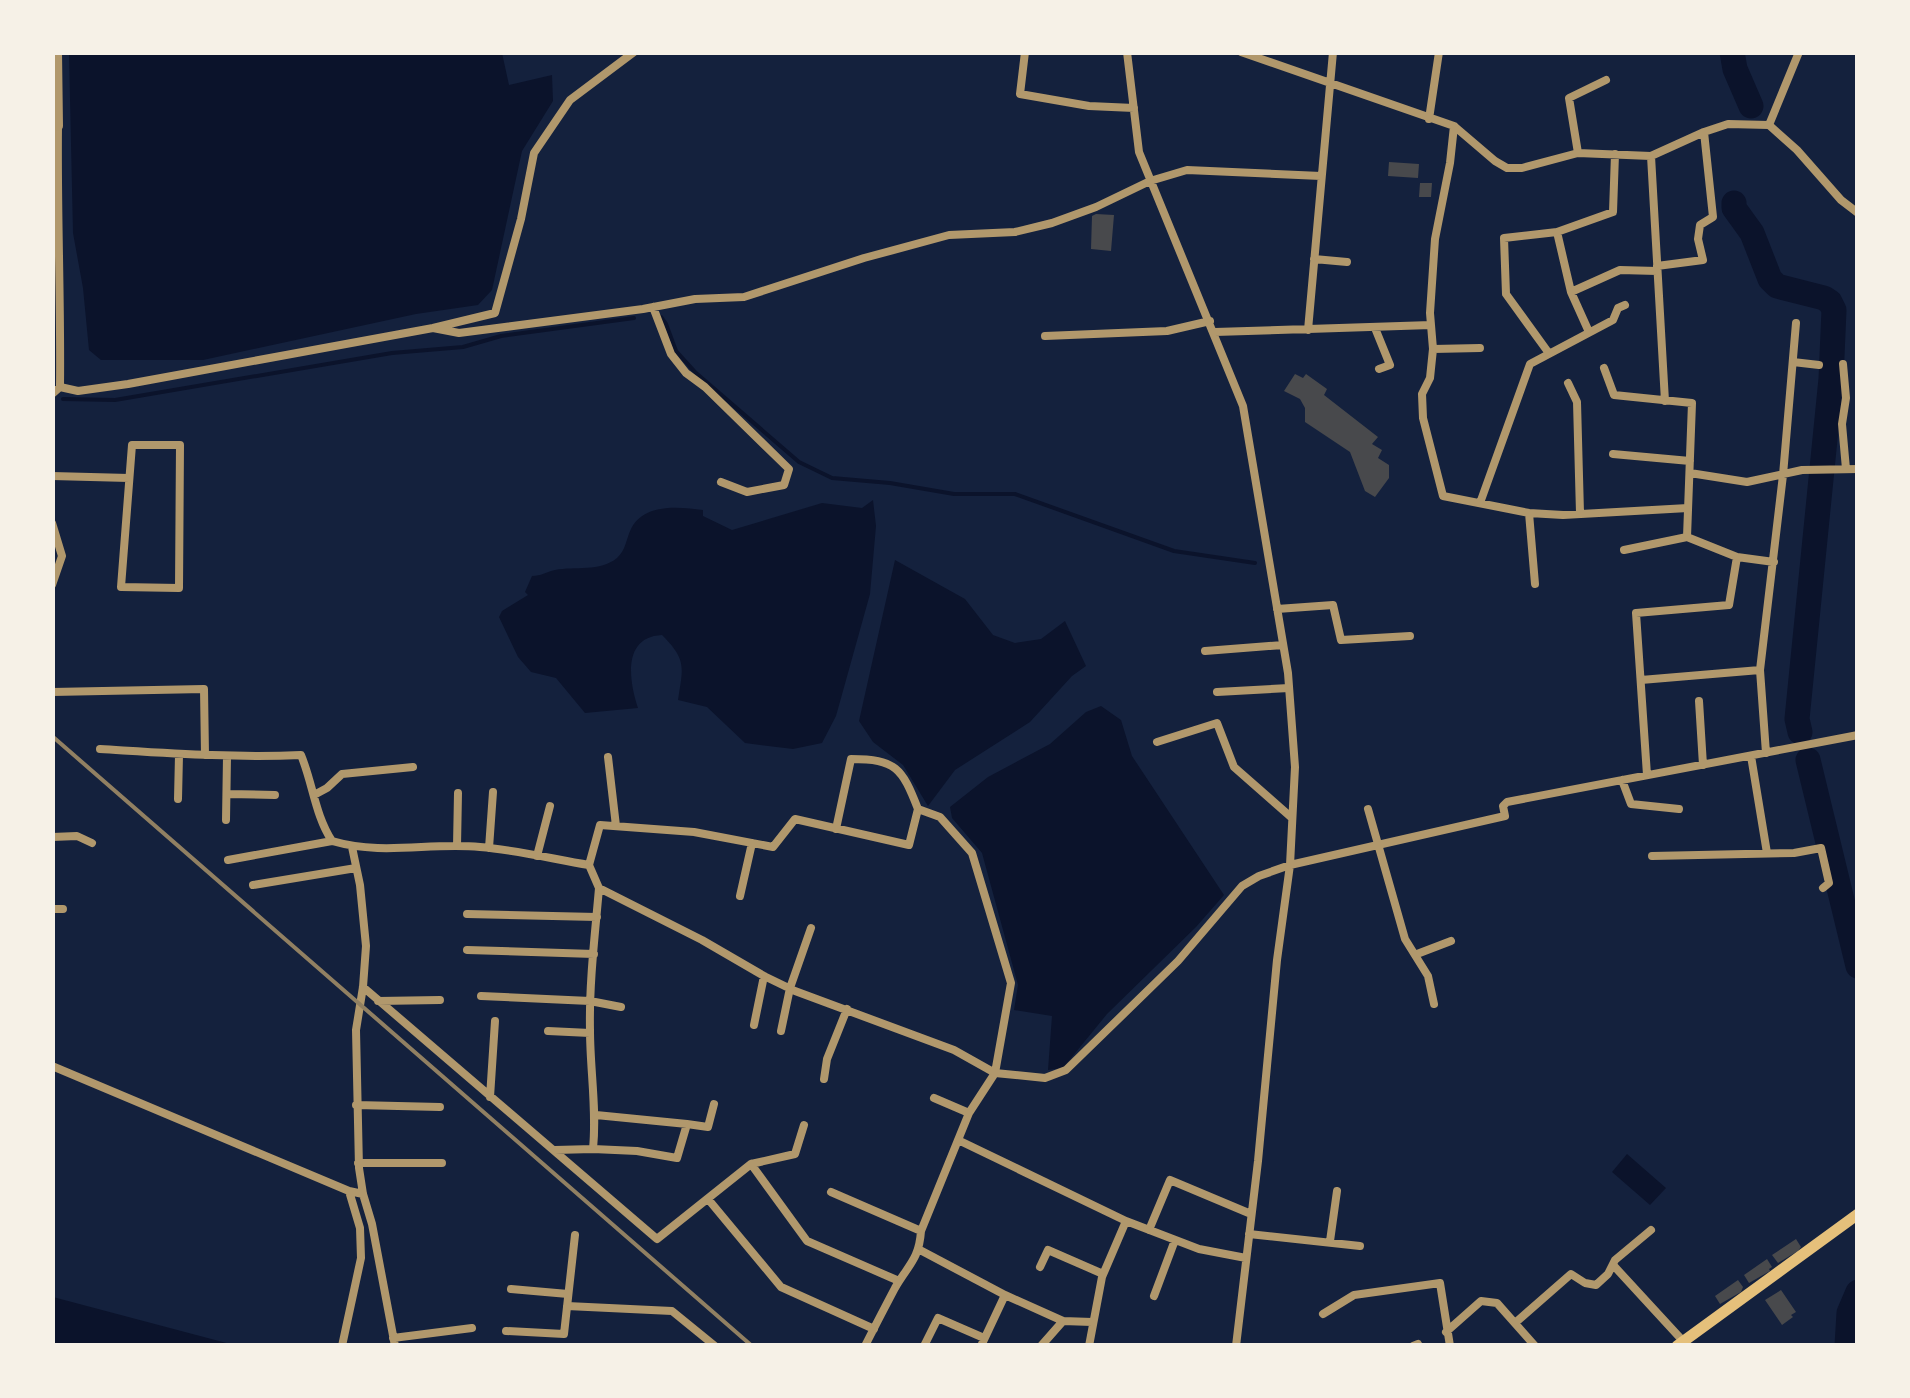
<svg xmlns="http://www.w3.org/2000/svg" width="1910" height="1398" font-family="Ubuntu,sans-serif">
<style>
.water{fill:#0b132b}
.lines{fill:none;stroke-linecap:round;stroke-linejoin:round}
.stream{stroke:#0b132b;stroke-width:4}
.river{stroke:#0b132b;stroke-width:25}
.building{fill:#48494c}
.minor{stroke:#b1986c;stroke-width:8}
.tertiary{stroke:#b1986c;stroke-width:10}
.secondary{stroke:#e5c07b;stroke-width:11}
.rail{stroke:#918062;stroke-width:4}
</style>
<rect width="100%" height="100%" fill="#14213d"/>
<path class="water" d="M69,53H502L509,85L552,75L553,101L522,151L492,290L478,305L416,314L203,360H101L89,350L83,288L73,233Z
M873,500L876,526L870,594L836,716L822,743L793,749L745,743L707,707L678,700C683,667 687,660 662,635C622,637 629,681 638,708L585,713L556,678L531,672L518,657L499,617L502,611L528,595L525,592L532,576C541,576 546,572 555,570C575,566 600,572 617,558C626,550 626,539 631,529C644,503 679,507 703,510V516L732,530L822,503L862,508Z
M895,560L965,599L993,635L1015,643L1041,639L1065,621L1086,666L1072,676L1030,722L955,770L928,806L903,765L873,742L859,721Z
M1101,706L1121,720L1132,756L1224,895L1196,927L1107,1014L1063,1068L1048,1070L1052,1016L1014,1010L1018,985L982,853L952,818L950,807L988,777L1050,744L1086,712Z
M1627,1154L1666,1188L1650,1205L1612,1172Z
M52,1297H53L234,1345H53Z"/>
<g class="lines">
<path class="stream" d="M661,317L666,324L676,351L696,373L799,462L832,478L890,483L954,494H1015L1174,551L1255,563
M63,399L115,400L392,353L463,347L501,336L634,318"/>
<path class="river" d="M1732,52L1735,69L1751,106
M1734,203V208L1752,233L1770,279L1777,286L1824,298L1830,302L1834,310L1831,379L1797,719L1800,732
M1808,760L1858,966
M1847,1346L1849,1313L1858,1292"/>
</g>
<path class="building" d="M1389,162L1419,164L1418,178L1388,176Z
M1420,183H1432L1431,197H1419Z
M1096,214L1114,215L1111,251L1091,249L1092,216Z
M1295,374L1303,378L1306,374L1327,389L1324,395L1378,437L1372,444L1382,450L1378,458L1389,465V478L1375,497L1365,491L1350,452L1305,422V408L1300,399L1284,391Z
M1796,1239L1801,1247L1798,1251L1778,1263L1772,1255Z
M1767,1259L1772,1267L1769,1269L1770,1271L1749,1283L1744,1275Z
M1738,1280L1743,1287L1741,1292L1720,1304L1715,1296Z
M1781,1290L1796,1312L1791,1315L1793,1317L1782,1325L1765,1300Z"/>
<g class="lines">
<path class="minor" d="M1025,52L1020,94L1089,106L1134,108
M1127,52L1139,152L1243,406L1288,673L1295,767L1290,865L1277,960L1258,1161L1236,1346
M1241,52L1454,126L1495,161L1507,168H1522L1578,153L1651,156L1704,132L1728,124L1769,125L1797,150L1841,200L1858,213
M1429,119L1439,52
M1769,125L1799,52
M1454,126L1450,163L1435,239L1430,313L1433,349L1430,378L1422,394L1423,418L1443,496L1529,513L1563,515L1688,508
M1578,153L1569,98L1606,80
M1651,156L1665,401
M1557,232L1571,292L1589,332
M1314,259L1347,262
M1657,266L1703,260L1698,239L1700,225L1713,217L1704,132
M1571,292L1620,270L1657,271
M653,307L671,354L686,373L705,387L789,469L784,485L747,492L721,482
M433,328L459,333L643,309L695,299L744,297L864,258L949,235L1015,232L1052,223L1096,207L1150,181L1187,170L1321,176
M1375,328L1390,365L1379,369
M1308,330L1333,52
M1215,332L1431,325
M1045,336L1167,331L1210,321
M1433,349L1480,348
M1548,352L1506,294L1504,238L1557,232L1613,212L1615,154
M1793,362L1819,365
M1843,364L1846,398L1842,424L1846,469
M1604,368L1614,395L1692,403L1687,537L1737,557
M1568,383L1577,402L1580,513
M60,387L78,391L128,384L433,328L495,313L521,219L534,153L570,100L634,52
M52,394L60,387C61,300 57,213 58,126
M132,445H180L179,588L121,587Z
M1613,454L1690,461
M1690,473L1747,482L1802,470L1858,469
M52,476L129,478
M1480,503L1530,364L1613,320L1618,308L1625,305
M1529,513L1535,584
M52,523L62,556L52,585
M1624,550L1687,537
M1277,609L1333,605L1341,640L1410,636
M1205,651L1283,645
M1641,680L1760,670
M52,692L204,689L205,755
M1217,692L1289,688
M1699,701L1703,765
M1157,742L1217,723L1234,767L1292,818
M100,749C167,753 233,758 301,755C313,784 315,815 332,841C384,856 429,842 480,847C516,850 553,859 589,865L599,888L702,940L764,976L795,991L954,1050L995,1073L1011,983L972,853L940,817L918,809L909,845L795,819L773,847L694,832L600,825L589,865
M1766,753L1760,670L1783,475L1796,323
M1751,756L1767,853
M608,757L616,826
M1647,775L1636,613L1729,605L1737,557L1774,562
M1622,780L1631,804L1679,809
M227,794L275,795
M314,795L327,788L342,774L413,767
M178,799L179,755
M1368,809L1405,939L1428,976L1434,1004
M226,820L227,757
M836,829L851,759C896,759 902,768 918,809
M52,837L77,836L92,843
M457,846L458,793
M352,847L360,885L366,946L363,987L356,1030L359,1168L363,1194L372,1224L395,1346
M489,848L493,792
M537,856L550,806
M1652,856L1794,853L1821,848L1829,883L1823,888
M228,860L332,841
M253,885L356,868
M740,896L752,843
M52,909H63
M467,914L597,917
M467,950L594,954
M1417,954L1451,941
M363,987L657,1239L751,1164L795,1154L804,1125
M481,996L590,1001L621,1007
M378,1001L440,1000
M754,1025L764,976
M548,1031L590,1033
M781,1031L790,988L811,928
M52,1066L349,1191L363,1194
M824,1079L827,1059L847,1009
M490,1097L495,1021
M934,1098L969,1113
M356,1105L440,1107
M687,1124L708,1127L714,1104
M958,1140L1126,1221
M593,1149L637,1151L677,1158L687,1124L596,1115
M555,1150L593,1149C597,1109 590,1070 590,1030C589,983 595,935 599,888
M358,1163H442
M751,1164L807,1241L899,1281
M831,1192L921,1231
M708,1199L781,1287L874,1329
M1149,1230L1170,1180L1251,1214
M1249,1234L1360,1246
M1330,1241L1337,1191
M920,1250L1005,1295L1063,1321L1092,1322
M1614,1266L1683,1341
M1040,1267L1048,1250L1103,1274
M511,1289L568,1294
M1154,1296L1175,1240
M567,1306L672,1311L715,1346
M1323,1314L1354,1295L1440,1283L1450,1346
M1515,1323L1571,1274L1585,1283L1596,1285L1608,1274L1615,1260L1651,1230
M506,1331L564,1334L575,1235
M1446,1332L1481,1301L1497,1303L1535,1346
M393,1338L472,1328
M342,1346L361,1258L360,1228L349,1191
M865,1346C875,1326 885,1307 895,1288C908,1265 919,1260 921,1231L969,1113L995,1073L1045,1078L1066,1070L1178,961L1242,886L1259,876L1290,865L1505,816L1503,806L1507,802L1858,735
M924,1346L938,1318L984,1338
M981,1346L1005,1295
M1041,1346L1063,1321
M1089,1346L1102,1277L1126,1221L1199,1249L1246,1258
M1413,1346L1418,1344"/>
<path class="tertiary" d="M57,52L58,126"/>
<path class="secondary" d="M1677,1346L1858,1214"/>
<path class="rail" d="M52,736L752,1346"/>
</g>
<rect width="1910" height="1398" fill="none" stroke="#f6f1e7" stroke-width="110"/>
</svg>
